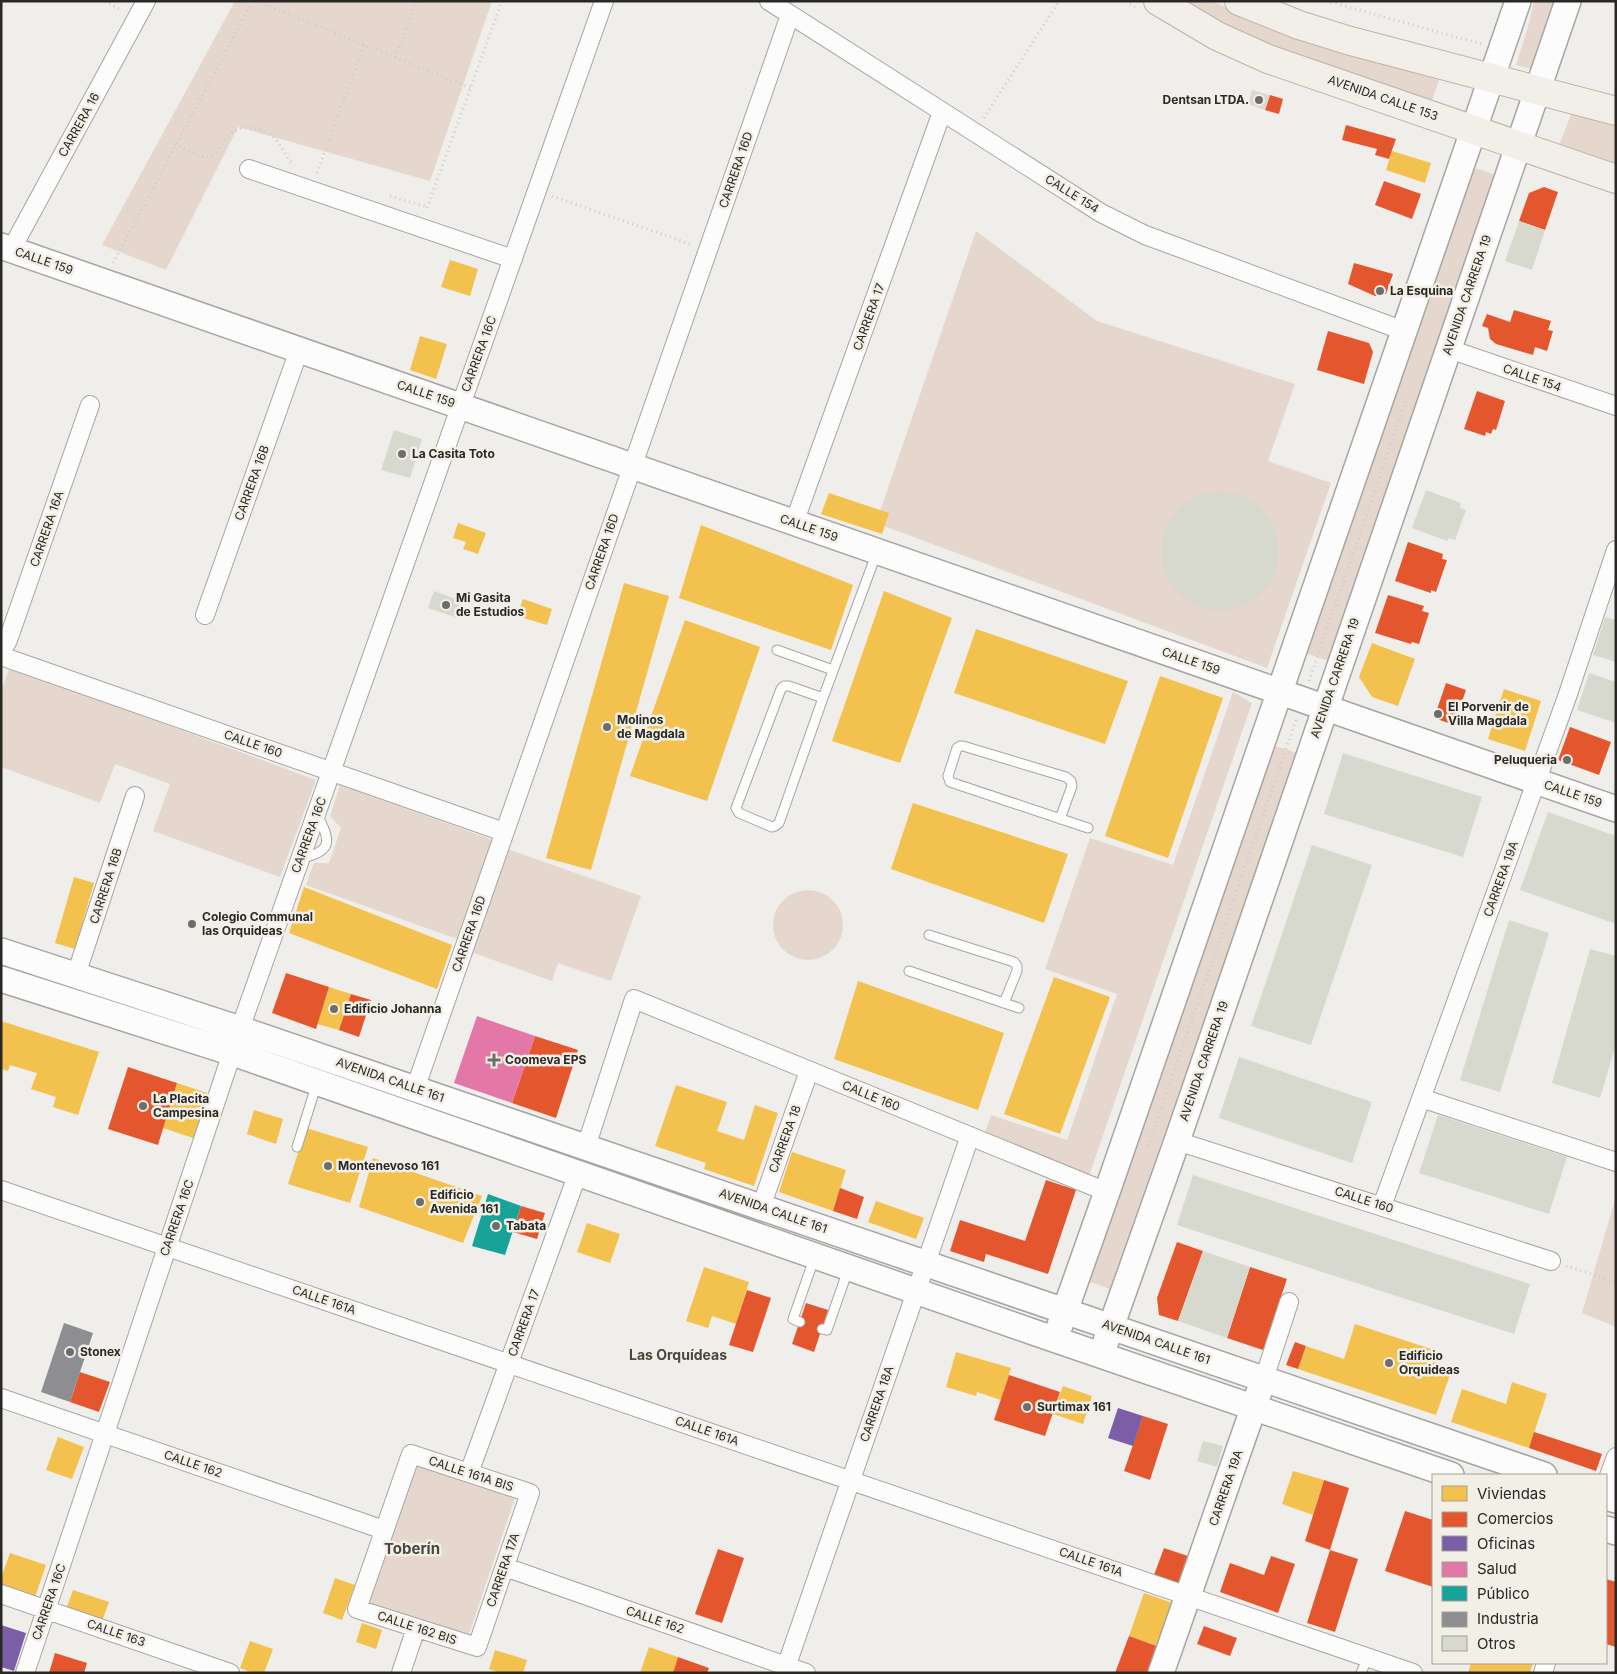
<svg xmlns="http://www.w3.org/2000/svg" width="1617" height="1674" font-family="Inter,sans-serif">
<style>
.green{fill:#e5d7cd}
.homes{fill:#f2c14e}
.shops{fill:#e4572e}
.offices{fill:#7b5ea7}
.health{fill:#e377a8}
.public{fill:#17a398}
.industry{fill:#8d8d92}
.building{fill:#d8d9ce}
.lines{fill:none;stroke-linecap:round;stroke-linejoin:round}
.lane-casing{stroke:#a6a5a1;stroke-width:11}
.street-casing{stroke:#a6a5a1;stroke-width:20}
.secondary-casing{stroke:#a6a5a1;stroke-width:28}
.primary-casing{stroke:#bcb4aa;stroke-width:30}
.path{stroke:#cdccca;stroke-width:3;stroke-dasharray:1 4;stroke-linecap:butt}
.lane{stroke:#fdfcfc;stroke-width:9}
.street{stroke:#fdfcfc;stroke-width:18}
.secondary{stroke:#fdfcfc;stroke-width:25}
.primary{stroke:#f2eee8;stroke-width:28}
.poi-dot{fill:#6e6d6a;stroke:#f2efe7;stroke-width:2}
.labels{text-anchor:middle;stroke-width:5;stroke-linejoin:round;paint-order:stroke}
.street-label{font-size:12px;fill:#292825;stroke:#f2efe7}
.poi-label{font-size:12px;font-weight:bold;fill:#292825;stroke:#f2efe7;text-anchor:start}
.neighbourhood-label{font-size:14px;font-weight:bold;fill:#494740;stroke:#f2efe7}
.quarter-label{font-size:15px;font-weight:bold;fill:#494740;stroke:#f2efe7}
</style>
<rect width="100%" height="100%" fill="#efeeea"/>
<path class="green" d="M235,1H492L430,181L238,127L166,270L102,245Z
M1172,1H1212L1254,20L1439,80L1432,101L1249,38Z
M1534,1H1559L1535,70L1516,65L1528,27Z
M1572,112L1616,123V167L1558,148Z
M1472,167L1496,175L1329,661L1302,652Z
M976,231L1097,321L1295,384L1268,461L1331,483L1267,668L876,523Z
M10,667L316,780L280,877L153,831L170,784L115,764L100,803L1,767V690Z
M1233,692L1252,703L1089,1176L984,1135L991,1115L1067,1140L1117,994L1045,969L1090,838L1173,865Z
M1272,745L1298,753L1110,1289L1087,1281Z
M340,785L493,840L457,939L306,885L314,863H329L341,828L330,816Z
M507,849L641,896L611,981L558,963L552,981L471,952Z
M773 925a35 35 0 1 1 70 0a35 35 0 1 1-70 0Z
M1616,1196V1327L1582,1313Z
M415,1465L515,1498L468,1637L369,1604Z"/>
<path class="homes" d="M1392,151L1431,163L1425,183L1386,170Z
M450,260L478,269L470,296L441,287Z
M420,336L447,344L436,379L410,370Z
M829,493L889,513L882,534L821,514Z
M458,523L486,533L478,554L463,549L466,542L453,538Z
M701,525L853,585L831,650L679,598Z
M624,583L669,596L591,870L546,858Z
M884,591L952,618L900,763L832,741Z
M523,599L552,609L547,625L517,616Z
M685,620L760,647L707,801L630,776Z
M976,629L1128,681L1105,744L954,693Z
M1372,643L1415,659L1398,706L1372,697L1359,677Z
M1160,676L1223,698L1168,858L1105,836Z
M1504,689L1541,701L1525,751L1488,739Z
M913,803L1068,854L1044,923L891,869Z
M74,877L94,883L75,949L55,943Z
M304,887L452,945L437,989L289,933Z
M1054,977L1110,997L1060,1134L1004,1114Z
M858,981L1004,1033L978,1110L834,1059Z
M329,987L351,994L339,1030L317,1024Z
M1,1021L99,1052L78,1115L53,1107L56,1097L31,1089L37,1073L10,1065L8,1071L1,1069Z
M177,1083L213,1095L199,1140L163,1128Z
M676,1085L727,1102L717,1131L744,1140L755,1105L778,1113L754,1186L704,1169L706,1163L655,1146Z
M254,1110L283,1119L276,1144L247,1134Z
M306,1128L368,1147L350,1203L288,1184Z
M792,1152L846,1170L833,1211L779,1192Z
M373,1158L482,1196L463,1243L359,1207Z
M876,1201L924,1218L916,1239L868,1222Z
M587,1223L620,1234L610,1263L577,1252Z
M704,1267L749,1282L736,1324L712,1316L708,1328L686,1321Z
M1355,1324L1440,1352L1435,1367L1451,1372L1436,1415L1298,1369L1306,1346L1344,1359Z
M956,1352L1011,1368L1001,1400L977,1392L976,1396L946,1387Z
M1512,1382L1547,1394L1529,1448L1451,1422L1462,1389L1506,1404Z
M1063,1386L1092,1396L1083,1424L1053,1414Z
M58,1437L84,1447L72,1479L46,1470Z
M1293,1471L1324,1480L1313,1515L1282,1504Z
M10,1553L46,1565L34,1600L1,1588V1578Z
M335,1578L355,1585L342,1620L323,1613Z
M73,1590L109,1602L101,1624L65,1612Z
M1144,1593L1178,1605L1162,1648L1129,1636Z
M362,1623L382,1630L376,1649L356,1642Z
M250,1641L273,1649L264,1673H253L240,1668Z
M649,1647L678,1657L673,1673H640Z
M495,1650L527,1660L523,1673H500L489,1669Z
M1471,1663H1533L1530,1673H1468Z"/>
<path class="shops" d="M1270,95L1283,99L1279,114L1265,110Z
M1346,125L1396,139L1389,159L1375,155L1377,149L1342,140Z
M1384,181L1421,194L1412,219L1375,205Z
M1544,187L1558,192L1545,230L1519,221L1529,193Z
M1354,263L1393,274L1386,294L1375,296L1348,284Z
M1514,310L1551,321L1548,330L1553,331L1547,351L1535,347L1533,355L1496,344L1490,339L1488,328L1482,326L1487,314L1510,322Z
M1328,331L1369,343L1373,352L1364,384L1317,370Z
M1477,391L1505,401L1496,430L1493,429L1491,434L1486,432L1485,436L1464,429Z
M1408,542L1443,554L1442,559L1447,560L1436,592L1431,590V593L1395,581Z
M1388,595L1424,606L1422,611L1429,613L1419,644L1412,642L1411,644L1375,633Z
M1446,683L1466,690L1454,725L1434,718Z
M1570,727L1611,742L1599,775L1558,760Z
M286,973L329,987L316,1029L272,1013Z
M351,994L371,1000L359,1037L339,1030Z
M535,1036L578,1050L556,1118L512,1103Z
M128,1067L177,1083L158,1145L108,1129Z
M1046,1180L1076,1190L1048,1274L986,1254L984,1262L950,1251L960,1220L1025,1241Z
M840,1188L864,1197L857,1219L833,1211Z
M521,1206L545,1213L537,1239L513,1232Z
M1177,1242L1203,1251L1178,1321L1159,1315L1157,1298Z
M1250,1267L1287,1279L1263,1350L1227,1338Z
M747,1290L771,1298L753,1352L729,1345Z
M806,1303L828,1310L814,1352L792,1344Z
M1295,1342L1306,1346L1298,1369L1286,1365Z
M80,1372L110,1382L99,1412L70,1402Z
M1009,1375L1060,1392L1045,1436L994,1420Z
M1143,1416L1168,1424L1150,1480L1124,1471Z
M1534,1432L1602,1454L1596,1471L1529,1448Z
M1324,1480L1349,1488L1330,1550L1305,1541Z
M1405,1511L1433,1520V1587L1385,1571Z
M1164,1548L1191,1557L1181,1585L1154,1575Z
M718,1549L744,1558L722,1623L695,1614Z
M1330,1550L1358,1559L1335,1632L1307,1623Z
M1271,1556L1295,1564L1278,1613L1220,1592L1230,1563L1264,1575Z
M1606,1579L1616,1582V1647L1606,1644Z
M1204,1626L1237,1638L1230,1656L1197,1644Z
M1129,1636L1162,1648L1153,1673H1115Z
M55,1653L87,1663L84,1673H49Z
M678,1657L709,1668L707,1673H673Z"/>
<path class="offices" d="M1118,1408L1143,1416L1133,1446L1108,1438Z
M1,1625L26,1633L14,1671L1,1667Z"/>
<path class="health" d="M477,1016L535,1036L512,1103L454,1083Z"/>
<path class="public" d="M488,1194L521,1206L505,1255L472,1246Z"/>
<path class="industry" d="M64,1323L93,1333L70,1402L41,1392Z"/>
<path class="building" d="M1252,90L1270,95L1265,110L1248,104Z
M1519,221L1545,230L1532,270L1505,261Z
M394,430L422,439L410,478L381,470Z
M1426,490L1461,503L1460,508L1466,510L1455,540L1449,538L1447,541L1412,528Z
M1161 551a59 59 0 1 1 118 0a59 59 0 1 1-118 0Z
M434,591L464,602L458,618L428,608Z
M1605,617L1616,620V662L1593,655Z
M1589,673L1616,682V723L1577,710Z
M1343,753L1482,797L1463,857L1324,814Z
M1548,812L1616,836V924L1520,890Z
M1312,845L1372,865L1311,1045L1251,1026Z
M1509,920L1549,933L1500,1092L1460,1080Z
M1590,949L1616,956V1044L1600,1098L1552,1083Z
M1239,1057L1372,1102L1352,1163L1219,1118Z
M1438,1115L1567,1157L1549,1214L1419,1173Z
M1193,1175L1530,1284L1514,1334L1177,1225Z
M1203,1251L1250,1267L1227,1338L1178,1321Z
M1203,1441L1223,1446L1217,1467L1197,1461Z"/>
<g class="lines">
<defs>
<path id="lane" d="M777,650L833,670
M823,698L789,686H784L781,689L736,808L739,813L772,827L775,826L779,823L823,698L877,552
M1060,819L1072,786L1071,781L1066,777L963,746H960L957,748L948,776L950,782L1088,828
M301,858C333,852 331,840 317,815
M929,935L1014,962L1017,966V971L1004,1003
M909,971L1019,1008
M297,1147L317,1083
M800,1322L793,1319L814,1259
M822,1329L827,1330L848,1270
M1361,1673L1368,1657"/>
<path id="street" d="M769,1L1101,213L1145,235L1404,331
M249,169L513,259
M11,250L146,1
M1449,349L1616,406
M794,523L942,112
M205,615L299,350
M1,653L8,640L90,405
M1,656L504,832
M76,975L135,796
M415,1089L790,15
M1421,1098L1616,1162
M1177,1141L1551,1261
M586,1147L634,999L1107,1192
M1,1190L1413,1673
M1382,1206L1567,697L1616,550
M761,1207L809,1071
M1264,1379L1289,1302
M1,1398L384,1530
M411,1454L530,1493L477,1647L357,1609Z
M469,1473L578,1173
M1606,1484L1616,1457
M505,1567L806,1673
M1,1594L230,1673
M25,1673L240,1029L604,1
M401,1673L416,1628
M784,1673L970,1136
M1543,1673L1546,1663"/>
<path id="secondary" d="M1,246L1616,809
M1,951L240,1029L1544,1475
M1,979L233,1053L1036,1333L1451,1475
M1060,1325L1107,1192L1518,1
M1106,1341L1177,1141L1568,1
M1606,1497L1616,1500
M1606,1529L1616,1532
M1161,1673L1259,1392"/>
<path id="primary" d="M1158,1L1217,36L1268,59L1616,179
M1239,1L1299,25L1347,40L1616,111"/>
</defs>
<use href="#lane" class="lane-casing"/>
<use href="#street" class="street-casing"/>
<use href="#secondary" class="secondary-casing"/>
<use href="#primary" class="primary-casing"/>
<path class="path" d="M105,1L121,10
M256,1L471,88
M1126,1L1136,8
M1326,1L1482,44
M395,57L417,1
M984,118L1059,1
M175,144C184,148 197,158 207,157C218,156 221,142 228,136C239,125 258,125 271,135C281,143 284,156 294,165
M317,173L364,45
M390,196L427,207
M552,196L693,245
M427,208L502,1
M113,263L253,1
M1309,681L1406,401
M1148,1146L1296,720
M1566,1266L1616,1282"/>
<use href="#lane" class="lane"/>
<use href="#street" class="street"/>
<use href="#secondary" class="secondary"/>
<use href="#primary" class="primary"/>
</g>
<g class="poi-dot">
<circle cx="1259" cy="100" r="5"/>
<circle cx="1380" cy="291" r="5"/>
<circle cx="402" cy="454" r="5"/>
<circle cx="446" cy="605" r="5"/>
<circle cx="1438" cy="714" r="5"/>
<circle cx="607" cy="727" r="5"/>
<circle cx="1567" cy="760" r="5"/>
<circle cx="192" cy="924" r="5"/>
<circle cx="334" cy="1009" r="5"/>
<path d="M491.5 1052.5h5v5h5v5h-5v5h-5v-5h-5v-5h5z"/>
<circle cx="143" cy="1106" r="5"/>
<circle cx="328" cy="1166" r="5"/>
<circle cx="420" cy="1202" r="5"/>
<circle cx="496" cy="1226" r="5"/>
<circle cx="70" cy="1352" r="5"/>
<circle cx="1389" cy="1363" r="5"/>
<circle cx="1027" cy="1407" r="5"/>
</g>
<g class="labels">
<g class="street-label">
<text transform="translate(1383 98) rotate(19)" y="4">AVENIDA CALLE 153</text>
<text transform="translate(79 125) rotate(-61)" y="4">CARRERA 16</text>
<text transform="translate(736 170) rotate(-71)" y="4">CARRERA 16D</text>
<text transform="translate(1072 194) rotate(32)" y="4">CALLE 154</text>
<text transform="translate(44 261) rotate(19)" y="4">CALLE 159</text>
<text transform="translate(1467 295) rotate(-71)" y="4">AVENIDA CARRERA 19</text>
<text transform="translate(869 317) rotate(-70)" y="4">CARRERA 17</text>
<text transform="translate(479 354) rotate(-70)" y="4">CARRERA 16C</text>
<text transform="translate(1532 378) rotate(19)" y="4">CALLE 154</text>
<text transform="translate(426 394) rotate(19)" y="4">CALLE 159</text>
<text transform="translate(252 483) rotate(-70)" y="4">CARRERA 16B</text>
<text transform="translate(809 528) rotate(19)" y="4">CALLE 159</text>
<text transform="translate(47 529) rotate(-71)" y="4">CARRERA 16A</text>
<text transform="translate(602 552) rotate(-71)" y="4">CARRERA 16D</text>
<text transform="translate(1191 661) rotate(19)" y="4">CALLE 159</text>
<text transform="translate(1335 678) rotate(-71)" y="4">AVENIDA CARRERA 19</text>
<text transform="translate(253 744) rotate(19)" y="4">CALLE 160</text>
<text transform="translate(1573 794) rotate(19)" y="4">CALLE 159</text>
<text transform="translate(309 835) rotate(-70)" y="4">CARRERA 16C</text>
<text transform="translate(1501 879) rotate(-70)" y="4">CARRERA 19A</text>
<text transform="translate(106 886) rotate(-72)" y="4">CARRERA 16B</text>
<text transform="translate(469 934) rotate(-71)" y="4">CARRERA 16D</text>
<text transform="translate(1204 1061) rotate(-71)" y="4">AVENIDA CARRERA 19</text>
<text transform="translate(390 1080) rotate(19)" y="4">AVENIDA CALLE 161</text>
<text transform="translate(871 1096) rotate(22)" y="4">CALLE 160</text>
<text transform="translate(785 1139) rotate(-70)" y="4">CARRERA 18</text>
<text transform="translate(1364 1200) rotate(18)" y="4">CALLE 160</text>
<text transform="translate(773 1211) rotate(19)" y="4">AVENIDA CALLE 161</text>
<text transform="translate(177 1218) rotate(-71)" y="4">CARRERA 16C</text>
<text transform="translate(324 1300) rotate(19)" y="4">CALLE 161A</text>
<text transform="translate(524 1323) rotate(-70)" y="4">CARRERA 17</text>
<text transform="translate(1156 1342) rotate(19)" y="4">AVENIDA CALLE 161</text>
<text transform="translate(877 1404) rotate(-71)" y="4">CARRERA 18A</text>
<text transform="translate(707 1431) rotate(19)" y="4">CALLE 161A</text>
<text transform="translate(193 1464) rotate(19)" y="4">CALLE 162</text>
<text transform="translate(471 1474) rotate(18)" y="4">CALLE 161A BIS</text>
<text transform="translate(1226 1488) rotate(-71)" y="4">CARRERA 19A</text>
<text transform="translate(1091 1562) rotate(19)" y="4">CALLE 161A</text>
<text transform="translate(503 1570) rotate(-71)" y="4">CARRERA 17A</text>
<text transform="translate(49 1602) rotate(-71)" y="4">CARRERA 16C</text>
<text transform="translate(655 1620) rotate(19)" y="4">CALLE 162</text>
<text transform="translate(417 1628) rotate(18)" y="4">CALLE 162 BIS</text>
<text transform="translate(116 1633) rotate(19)" y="4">CALLE 163</text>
</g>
<g class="poi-label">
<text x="1249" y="104" text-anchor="end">Dentsan LTDA.</text>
<text x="1390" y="295">La Esquina</text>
<text x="412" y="458">La Casita Toto</text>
<text x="456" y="602">Mi Gasita<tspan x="456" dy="14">de Estudios</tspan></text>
<text x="1448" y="711">El Porvenir de<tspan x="1448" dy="14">Villa Magdala</tspan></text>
<text x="617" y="724">Molinos<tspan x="617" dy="14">de Magdala</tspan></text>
<text x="1557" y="764" text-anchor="end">Peluqueria</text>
<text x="202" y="921">Colegio Communal<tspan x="202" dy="14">las Orquideas</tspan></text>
<text x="344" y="1013">Edificio Johanna</text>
<text x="505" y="1064">Coomeva EPS</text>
<text x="153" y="1103">La Placita<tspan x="153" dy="14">Campesina</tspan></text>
<text x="338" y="1170">Montenevoso 161</text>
<text x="430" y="1199">Edificio<tspan x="430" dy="14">Avenida 161</tspan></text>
<text x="506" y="1230">Tabata</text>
<text x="80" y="1356">Stonex</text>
<text x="1399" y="1360">Edificio<tspan x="1399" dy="14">Orquideas</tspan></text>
<text x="1037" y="1411">Surtimax 161</text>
</g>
<g class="neighbourhood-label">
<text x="678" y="1360">Las Orquídeas</text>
</g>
<g class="quarter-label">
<text x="412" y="1554">Toberín</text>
</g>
</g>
<rect width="1617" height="1674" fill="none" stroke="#292825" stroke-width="5"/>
<rect x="1432" y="1474" width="175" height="190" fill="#f2efe7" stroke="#a29f99"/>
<rect x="1442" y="1486" width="25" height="15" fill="#f2c14e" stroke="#a29f99"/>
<text x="1477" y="1499" font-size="15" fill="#292825">Viviendas</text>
<rect x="1442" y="1512" width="25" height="15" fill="#e4572e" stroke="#a29f99"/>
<text x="1477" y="1524" font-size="15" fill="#292825">Comercios</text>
<rect x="1442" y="1536" width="25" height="15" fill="#7b5ea7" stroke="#a29f99"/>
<text x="1477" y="1549" font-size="15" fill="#292825">Oficinas</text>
<rect x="1442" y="1562" width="25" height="15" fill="#e377a8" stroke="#a29f99"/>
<text x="1477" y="1574" font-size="15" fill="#292825">Salud</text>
<rect x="1442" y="1586" width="25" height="15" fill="#17a398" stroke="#a29f99"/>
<text x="1477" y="1599" font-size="15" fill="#292825">Público</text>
<rect x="1442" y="1612" width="25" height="15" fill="#8d8d92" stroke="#a29f99"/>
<text x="1477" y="1624" font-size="15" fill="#292825">Industria</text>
<rect x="1442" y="1636" width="25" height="15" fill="#d8d9ce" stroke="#a29f99"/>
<text x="1477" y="1649" font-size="15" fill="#292825">Otros</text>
</svg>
